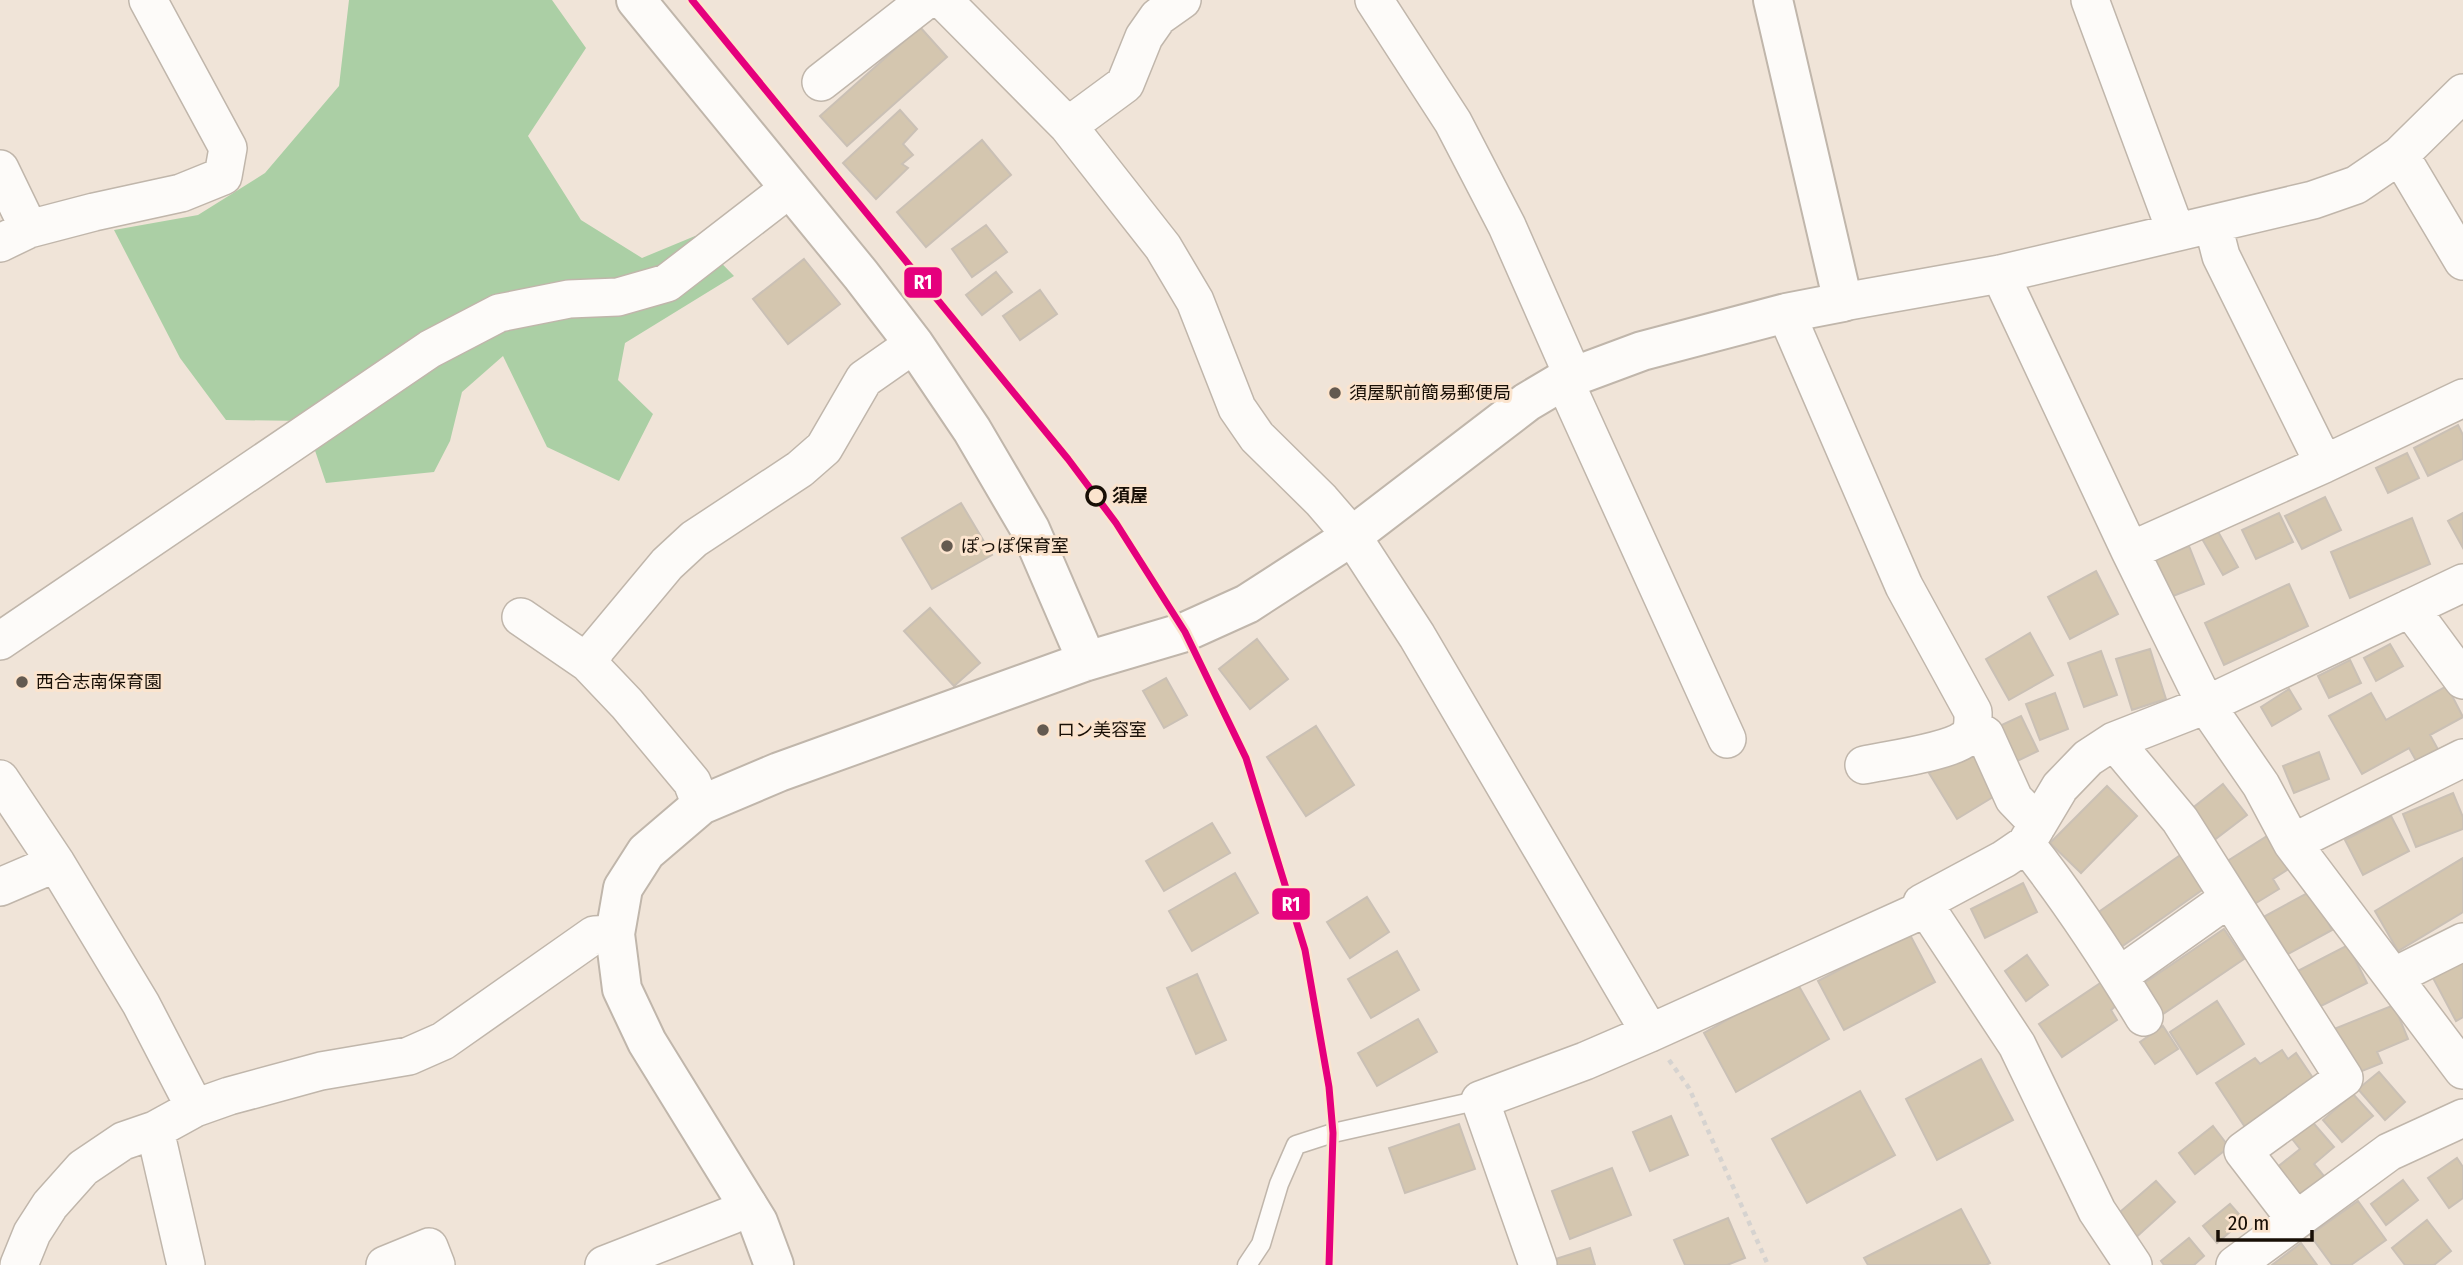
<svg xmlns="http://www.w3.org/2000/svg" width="2463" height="1265" font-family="'Fira Sans Condensed','Noto Sans JP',sans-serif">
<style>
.forest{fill:#abcfa5}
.building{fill:#d4c6af;stroke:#cac0b5;stroke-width:2}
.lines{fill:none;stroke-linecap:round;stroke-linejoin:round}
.lane-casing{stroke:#c0b6ab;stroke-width:21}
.street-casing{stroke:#c0b6ab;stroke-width:40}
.secondary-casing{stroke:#c0b6ab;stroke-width:42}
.path{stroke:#d6d3d0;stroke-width:4.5;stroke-dasharray:5 5;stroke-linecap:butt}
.lane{stroke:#fdfbf9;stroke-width:18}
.street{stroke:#fdfbf9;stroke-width:37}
.secondary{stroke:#fdfbf9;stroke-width:38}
.rail-1-casing{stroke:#fbe4ce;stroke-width:12}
.rail-1{stroke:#e5007d;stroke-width:7}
.poi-dot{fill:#645a50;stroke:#fbe4ce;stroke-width:2.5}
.stop-dot{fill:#fbe4ce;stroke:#180f06;stroke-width:3.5}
.labels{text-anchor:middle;stroke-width:6;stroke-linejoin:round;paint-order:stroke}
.poi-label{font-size:18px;fill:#180f06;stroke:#fbe4ce;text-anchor:start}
.stop-label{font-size:18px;font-weight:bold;fill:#180f06;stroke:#fbe4ce;text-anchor:start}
.line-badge{stroke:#fbe4ce;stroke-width:2.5}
.badge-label{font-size:19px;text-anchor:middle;font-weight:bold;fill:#fff}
</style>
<rect width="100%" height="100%" fill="#f0e4d8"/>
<path class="forest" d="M349,0H552L586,48L528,136L581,220L642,258L695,236L734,276L625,343L618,380L653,414L619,481L547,447L503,356L462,392L450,441L434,472L326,483L305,421L226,420L180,358L114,230L198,215L265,173L339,86Z"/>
<path class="building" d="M920,27L947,57L847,146L820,116Z
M900,110L917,129L903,144L913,155L902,164L908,168L876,199L843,163Z
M982,140L1011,175L926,247L897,212Z
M986,225L1007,252L972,277L952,249Z
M804,259L840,304L788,344L753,299Z
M996,272L1012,292L982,315L966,295Z
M1040,290L1057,314L1020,340L1003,316Z
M2458,425L2463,435V459L2428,476L2414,448Z
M2407,453L2419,478L2388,493L2376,468Z
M2325,497L2341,530L2302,549L2285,516Z
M961,503L992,555L932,589L902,538Z
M2279,513L2293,542L2256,559L2242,530Z
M2463,513V548L2448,521Z
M2412,518L2430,564L2350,598L2331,552Z
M2212,521L2238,567L2223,575L2197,530Z
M2189,546L2204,584L2163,600L2148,563Z
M2096,571L2118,614L2070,639L2048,597Z
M2289,584L2308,626L2224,665L2205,623Z
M930,608L980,663L954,686L904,631Z
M2030,633L2053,675L2009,700L1986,659Z
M1257,639L1288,679L1250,709L1219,669Z
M2390,644L2403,666L2376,681L2364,658Z
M2150,649L2166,699L2132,710L2116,659Z
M2101,651L2117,695L2084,707L2068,663Z
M2350,660L2361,683L2329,698L2318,676Z
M1166,678L1187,715L1164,728L1143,691Z
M2447,686L2463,717L2430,735L2440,753L2418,764L2409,748L2362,774L2329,716L2371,693L2386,720Z
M2289,689L2301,709L2272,726L2261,707Z
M2055,693L2068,729L2040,740L2026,704Z
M2021,716L2038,751L2009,765L1991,730Z
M1316,726L1354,785L1306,816L1267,757Z
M1971,748L1998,794L1957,819L1929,773Z
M2319,752L2329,779L2294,793L2283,766Z
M2223,784L2247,815L2209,844L2185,814Z
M2107,786L2137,816L2081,873L2050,843Z
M2453,793L2463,817V829L2416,847L2403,814Z
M2391,816L2409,851L2363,875L2345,840Z
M1212,823L1230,853L1164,891L1146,861Z
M2272,833L2293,866L2273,879L2279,889L2248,908L2221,865Z
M2182,854L2205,888L2114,952L2090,918Z
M2463,858V912L2398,951L2375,911Z
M1235,873L1258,913L1192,951L1169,911Z
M2023,883L2037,912L1985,938L1971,909Z
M2311,891L2332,930L2279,959L2258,920Z
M1367,897L1389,932L1350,958L1327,922Z
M2224,929L2244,959L2160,1016L2140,986Z
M1909,933L1935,982L1844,1030L1818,981Z
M2348,945L2367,983L2311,1011L2292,974Z
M1397,951L1419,990L1371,1018L1348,979Z
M2027,955L2048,985L2026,1001L2005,971Z
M2463,961V1017L2456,1021L2433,978Z
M1197,974L1226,1040L1196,1054L1167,988Z
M1796,981L1829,1039L1736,1092L1704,1033Z
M2102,982L2117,1005L2111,1010L2117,1020L2062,1057L2039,1024Z
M2217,1001L2244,1044L2197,1074L2170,1032Z
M2394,1005L2408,1039L2377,1052L2382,1063L2347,1077L2329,1031Z
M1418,1019L1437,1052L1377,1086L1358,1053Z
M2163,1026L2178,1049L2155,1064L2140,1042Z
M2282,1050L2288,1059L2296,1053L2315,1081L2245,1127L2216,1083L2255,1058L2260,1064Z
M1981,1059L2013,1120L1937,1160L1906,1099Z
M2379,1072L2405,1102L2385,1120L2358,1089Z
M1860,1091L1895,1155L1807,1203L1772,1139Z
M2353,1094L2373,1116L2342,1142L2323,1120Z
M1671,1116L1688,1155L1650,1171L1633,1132Z
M2309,1118L2334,1147L2314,1164L2328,1181L2298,1207L2270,1173L2300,1149L2289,1135Z
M1459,1124L1475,1169L1405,1193L1389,1148Z
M2213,1126L2229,1147L2195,1174L2179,1153Z
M2457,1158L2463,1167V1198L2449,1208L2428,1178Z
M1612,1168L1631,1215L1570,1239L1552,1191Z
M2403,1180L2418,1200L2386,1225L2371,1204Z
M2156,1181L2175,1202L2133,1240L2113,1218Z
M2358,1201L2386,1240L2351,1265H2332L2310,1235Z
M2230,1204L2244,1220L2217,1243L2203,1226Z
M1961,1209L1990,1263L1986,1265H1868L1864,1258Z
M1728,1218L1745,1258L1727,1265H1685L1674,1240Z
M2427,1220L2451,1251L2434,1265H2405L2392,1248Z
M2189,1238L2204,1256L2194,1265H2164L2161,1261Z
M2301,1243L2317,1265H2272Z
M1590,1248L1595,1265H1540V1264Z"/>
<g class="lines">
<defs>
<path id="lane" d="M1247,1265L1261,1244L1279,1184L1296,1145L1333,1133L1480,1100"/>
<path id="street" d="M943,0L1068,126L1163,247L1195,301L1237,408L1257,437L1321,500L1352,536L1417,636L1650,1033
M1374,0L1453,122L1507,226L1573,376
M2090,0L2176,232
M821,82L926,0
M1068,126L1125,84L1144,37L1158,17L1182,0
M2400,155L2463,261
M0,169L29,229
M0,243L29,229L94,212L181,193L223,176L228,148L148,0
M2000,274L2130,551L2206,705L2261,785L2292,843L2463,1070
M1843,302L2000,274L2313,200L2356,185L2400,155L2463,93
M1786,313L1904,586L1973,712C1973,722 1974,731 1966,738C1949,752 1888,760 1864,765
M1564,380L1727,739
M2324,464L2463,398
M2130,551L2324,464L2221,256L2213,225
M2410,608L2463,680
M521,617L588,663L627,704L692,782L701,805
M0,641L430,349L499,313L569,299L618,297L667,283L790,188
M588,663L597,648L667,564L694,539L800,469L824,448L864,379L914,344
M1973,728L1985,735L2014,799L2038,824
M2114,741L2180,820L2344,1078L2243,1151L2296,1220
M0,779L56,863L141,1004L195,1108
M2292,843L2463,758
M2026,844C2069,898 2108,958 2144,1017
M0,887L56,863
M1922,910L1933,918L2017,1045L2097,1211L2133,1265
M2119,976L2229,898
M2393,977L2463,942
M155,1130L186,1265
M19,1265L32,1233L50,1205L83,1168L123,1141L155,1130L195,1108L229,1096L321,1071L409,1056L443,1041L594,935L615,934
M385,1265L429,1247L436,1265
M604,1265L732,1215L748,1205
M1538,1265L1480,1100L1585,1061L1650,1033L1922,910V903L2004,859L2026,844L2060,787L2088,758L2114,741L2206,705L2463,583
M2235,1265L2389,1152L2463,1118"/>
<path id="secondary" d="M636,0L861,275L914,344L972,430L1030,529L1087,661
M774,1265L758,1222L647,1042L622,989L615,934L623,888L646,852L701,805L779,772L1087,661L1185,632L1247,604L1352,536L1527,402L1564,380L1642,351L1786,313L1843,302L1773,0"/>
</defs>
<use href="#lane" class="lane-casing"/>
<use href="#street" class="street-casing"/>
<use href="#secondary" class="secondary-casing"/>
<path class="path" d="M1669,1060L1689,1088L1768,1265"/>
<use href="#lane" class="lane"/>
<use href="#street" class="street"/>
<use href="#secondary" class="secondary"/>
<defs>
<path id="rail-1" d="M692,0L1068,459L1116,523L1185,632L1246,758L1305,950L1329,1087L1333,1133L1329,1265"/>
</defs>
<use href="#rail-1" class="rail-1-casing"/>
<use href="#rail-1" class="rail-1"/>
</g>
<g class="poi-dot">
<circle cx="1335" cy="393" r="7"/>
<circle cx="947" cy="546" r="7"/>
<circle cx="22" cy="682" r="7"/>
<circle cx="1043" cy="730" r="7"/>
</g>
<circle class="stop-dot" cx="1096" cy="496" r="9"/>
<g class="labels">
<g class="poi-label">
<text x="1349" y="399">須屋駅前簡易郵便局</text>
<text x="961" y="552">ぽっぽ保育室</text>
<text x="36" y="688">西合志南保育園</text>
<text x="1057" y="736">ロン美容室</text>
</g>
<g class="stop-label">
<text x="1112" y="502">須屋</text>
</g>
</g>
<g class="line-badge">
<rect x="903" y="266" width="40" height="33" rx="7" fill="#e5007d"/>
<rect x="1271" y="887" width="40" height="34" rx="7" fill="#e5007d"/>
</g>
<g class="badge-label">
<text x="923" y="289">R1</text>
<text x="1291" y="911">R1</text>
</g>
<path d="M2218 1230v10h94v-10" fill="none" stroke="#180f06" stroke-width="3.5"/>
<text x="2228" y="1230" font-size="21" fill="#180f06" stroke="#fbe4ce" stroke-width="5" paint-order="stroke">20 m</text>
</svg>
